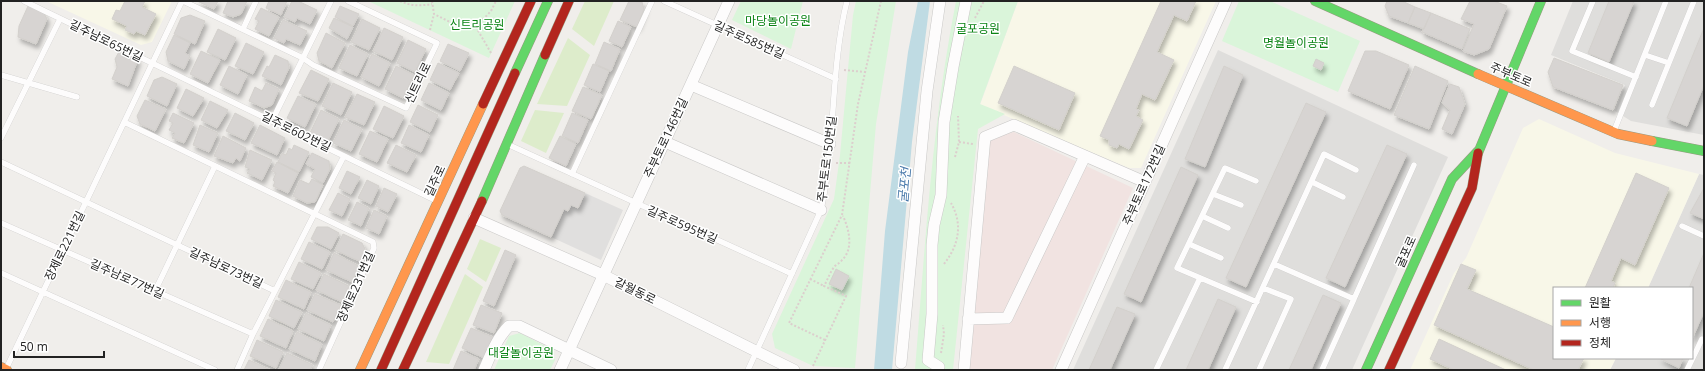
<svg xmlns="http://www.w3.org/2000/svg" width="1705" height="371" font-family="'Open Sans','Noto Sans KR',sans-serif">
<style>
.residential{fill:#dfdedc}
.commercial{fill:#f1e3e1}
.education{fill:#f8f7e8}
.grass{fill:#ddeccb}
.park{fill:#daf5da}
.parking{fill:#e0dfde}
.water{fill:#bfdbe3}
.building{fill:#d7d4d2;stroke:#d3d0cc;filter:url(#shadow)}
.lines{fill:none;stroke-linecap:round;stroke-linejoin:round}
.lane-casing{stroke:#c9c8c7;stroke-width:6}
.street-casing{stroke:#c9c8c7;stroke-width:12}
.fast-casing{stroke:#999a82;stroke-width:10}
.slow-casing{stroke:#999a82;stroke-width:10}
.jam-casing{stroke:#999a82;stroke-width:10}
.path{stroke:#dccecd;stroke-width:2;stroke-dasharray:2 2;stroke-linecap:butt}
.lane{stroke:#fdfcfc;stroke-width:5.5}
.street{stroke:#fdfcfc;stroke-width:11}
.fast{stroke:#63d668;stroke-width:9}
.slow{stroke:#ff974d;stroke-width:9}
.jam{stroke:#b3261e;stroke-width:9}
.labels{text-anchor:middle;stroke-width:3;stroke-linejoin:round;paint-order:stroke}
.park-label{font-size:12px;fill:#0c8416;stroke:#fff}
.street-label{font-size:12px;fill:#222;stroke:#fff}
.water-label{font-size:13px;font-style:italic;fill:#4a7aab;stroke:#fff}
</style>
<defs>
<filter id="shadow"><feDropShadow dx="2.5" dy="4.5" stdDeviation="2" flood-color="#0004"/></filter>
</defs>
<rect width="100%" height="100%" fill="#f0eeeb"/>
<path class="residential" d="M1573,1H1704V135L1631,121L1615,111L1625,85L1551,55Z
M1218,50L1448,157L1352,370H1073Z
M1699,174L1704,175V370H1610L1616,358H1692V288H1648Z"/>
<path class="commercial" d="M1014,132L1133,188L1052,370H965L990,137Z"/>
<path class="education" d="M46,1H172L152,42L141,45Z
M1018,1H1216L1141,168H1129L980,105Z
M1539,119L1615,153L1699,174L1648,288H1554V358H1616L1610,370H1410L1454,273L1466,258L1523,128Z"/>
<path class="grass" d="M585,1H614L594,46L572,29Z
M568,38L590,55L567,106L537,104Z
M535,110L564,113L546,153L521,141Z
M480,239L501,248L486,282L467,269Z
M465,274L483,287L449,364L426,362Z"/>
<path class="park" d="M368,1H515L489,58Z
M741,1H803L791,49L732,20Z
M856,1H896L876,124L855,368L813,366L775,348L772,334L834,199L840,155L853,15Z
M956,1H1018L980,104L1005,114L978,129L953,370H915C925,246 932,123 956,1Z
M1239,1H1270L1360,41L1338,92L1222,41Z
M520,333L553,350L555,360L550,370H494L509,336Z"/>
<path class="parking" d="M585,193L623,210L601,260L551,237L564,209L568,211L571,205L578,208Z"/>
<path class="water" d="M918,1H930L912,142L892,370H874L885,231L908,52Z"/>
<path class="building" d="M125,1H145L142,7L156,14L145,35L136,31L134,34L125,30L127,26L112,19L116,10L120,11Z
M197,1H218L214,9Z
M228,1H247L241,14L233,17L223,13Z
M269,1H287L281,15L266,8Z
M292,1H298L317,10L310,24L297,18L295,22L284,17Z
M629,1L642,2L644,9L637,27L620,20Z
M1161,1H1196L1187,21L1174,15L1157,52L1174,60L1155,100L1142,94L1136,109L1139,110L1136,116L1143,120L1129,149L1119,144L1117,148L1109,145V140L1100,136Z
M1387,1H1402L1415,7L1408,23L1389,16L1385,6Z
M1470,1H1494L1507,6L1489,49L1474,55L1463,51L1474,24L1461,19Z
M1609,1H1634L1609,62L1588,53Z
M28,6L44,13L47,19L36,44L18,37L19,26Z
M340,6L359,14L353,26L335,17Z
M1415,7L1431,13L1424,29L1408,23Z
M261,8L279,17L269,36L255,29L259,21L255,19Z
M1431,13L1470,29L1462,49L1422,32Z
M190,15L205,21L195,44L174,34L181,18Z
M334,18L353,27L347,39L329,28Z
M362,19L380,28L369,50L351,42Z
M283,20L307,31L300,45L286,39L284,43L274,38Z
M618,21L631,27L622,47L609,41Z
M384,28L403,37L392,60L373,51Z
M1704,28V85L1687,126L1667,118Z
M218,29L236,38L225,60L207,52Z
M326,33L345,43L332,68L319,61L317,53Z
M174,35L190,43L185,53L190,56L184,69L168,61L166,52Z
M408,40L426,49L415,72L397,63Z
M604,42L620,49L611,71L595,64Z
M246,43L264,52L253,74L235,66Z
M448,44L469,53L460,71L440,61Z
M350,45L368,54L357,76L339,68Z
M120,50L138,59L128,86L112,79L117,67L115,59Z
M201,51L220,60L208,83L190,74Z
M1365,51H1376L1409,65L1390,109L1348,91Z
M372,54L390,63L379,86L361,77Z
M275,55L288,61L289,68L281,85L262,76L267,66L269,67Z
M1554,58L1623,85L1613,110L1553,87L1548,72Z
M1316,59L1324,63L1321,70L1313,66Z
M438,63L459,73L450,90L430,80Z
M593,64L609,71L600,92L584,85Z
M229,66L247,75L238,94L220,85Z
M396,66L414,75L403,98L385,89Z
M1014,66L1075,93L1059,130L998,103Z
M1224,66L1243,75L1205,167L1185,159Z
M1415,66L1448,81L1429,129L1394,115Z
M311,70L329,79L318,101L299,93Z
M162,77L177,84L167,106L147,96L154,80Z
M266,83L279,89L272,105L264,108L249,101L255,87L262,91Z
M333,83L352,92L341,115L322,106Z
M429,83L449,93L441,110L421,100Z
M1450,84L1459,87L1465,104L1452,134L1442,129L1450,110L1442,103Z
M583,87L602,95L591,119L572,111Z
M186,89L204,98L193,116L177,108Z
M357,94L375,102L364,125L345,117Z
M298,96L316,104L305,127L287,118Z
M145,100L166,109L155,131L140,124L137,116Z
M210,101L228,110L217,128L201,120Z
M1306,103L1326,112L1246,287L1226,278Z
M418,105L438,115L430,132L410,122Z
M384,106L404,116L393,138L373,129Z
M321,110L339,119L328,141L310,133Z
M173,113L194,123L184,143L172,138L175,133L169,130L173,123L169,121Z
M235,113L254,123L245,140L226,131Z
M572,113L588,120L578,143L562,136Z
M344,120L362,129L351,151L333,143Z
M200,125L218,133L209,152L193,145Z
M260,125L285,138L277,155L251,143Z
M409,125L429,135L421,152L401,143Z
M370,131L388,139L377,162L359,154Z
M223,136L246,148L240,161L236,158L233,163L214,156Z
M560,136L576,144L566,166L549,158Z
M294,145L309,152L299,172L278,162L282,153L286,155L289,148L292,150Z
M396,145L416,155L407,172L387,163Z
M1387,145L1407,154L1345,287L1326,278Z
M250,150L272,160L262,180L247,173L250,169L245,167Z
M312,153L329,161L330,169L323,183L311,177L315,169L306,164Z
M277,162L298,173L288,193L273,186L275,182L273,180L276,173L272,171Z
M524,166L585,193L578,208L571,205L568,211L564,209L551,237L502,215L500,211L520,168Z
M1181,167L1198,175L1141,302L1124,294Z
M347,171L360,177L351,194L339,188Z
M1636,173L1669,188L1635,265L1621,258L1611,281L1615,283L1613,288H1585Z
M312,179L323,185L315,202L307,203L293,196L300,180L309,184Z
M367,180L379,186L371,204L358,198Z
M384,188L397,194L388,212L376,206Z
M1704,188V219L1690,213Z
M338,193L350,199L342,216L329,210Z
M357,202L369,208L361,226L348,220Z
M374,210L387,216L379,234L366,228Z
M317,227H328L339,233L331,249L311,239Z
M343,234L362,243L366,251L361,262L335,250Z
M309,242L330,252L322,269L301,259Z
M505,250L516,255L494,306L483,301Z
M334,253L359,266L352,282L326,270Z
M1704,253V312L1692,339V288H1689Z
M299,262L321,273L313,289L291,279Z
M1461,264L1476,270L1467,289L1554,327V358H1584L1578,370H1534L1434,325Z
M836,269L849,276L842,290L829,284Z
M324,274L349,286L342,302L316,290Z
M286,280L311,292L304,309L278,297Z
M315,294L341,305L333,322L307,310Z
M1323,295L1341,303L1311,370H1289Z
M1218,299L1236,307L1208,370H1186Z
M276,300L302,312L294,328L269,316Z
M481,305L502,313L494,333L473,325Z
M1117,307L1135,314L1110,370H1089Z
M306,313L331,325L324,341L298,329Z
M268,319L293,331L286,348L260,336Z
M471,328L493,337L484,358L462,348Z
M297,332L322,344L315,361L289,349Z
M1439,339L1506,370H1454L1430,359Z
M257,340L283,352L276,368L250,356Z
M461,351L479,359L474,370H453Z
M287,353L313,365L310,370L279,369Z
M1659,358H1683L1679,368Z
M249,360L271,370H244Z"/>
<g class="lines">
<defs>
<path id="lane" d="M24,1L437,201
M183,1L303,58L313,65L406,108L437,43L348,1
M664,1L836,79
M1593,1L1572,51L1636,77
M243,29L256,1
M1645,55L1669,63
M1,75L77,97
M1652,105L1694,1
M272,121L331,1
M124,122L373,242L374,248L319,370
M1614,131L1666,1
M1,138L60,19
M507,144L792,274
M1,162L275,291
M572,174L652,1
M1256,181L1225,168L1177,268L1257,302
M1312,182L1343,197
M1213,194L1241,205
M1202,216L1228,228
M1,223L253,334
M1682,226L1704,236
M1189,244L1221,258
M1274,264L1354,299L1322,370
M1,273L215,370
M155,291L215,166
M1354,299L1414,165
M6,369L182,1
M237,370L253,334L344,156
M748,370L821,210C836,142 830,69 847,1
M1156,370L1200,278
M1225,370L1324,154L1356,170
M1259,370L1291,299L1263,288
M1687,370L1702,339"/>
<path id="street" d="M691,85L830,144
M665,142L821,210
M474,218L603,275L794,370
M968,319L1007,318L1085,156
M901,363L927,91L940,1
M939,367L928,360L932,314V245L934,225L941,195L944,122L953,67L966,1
M484,370C491,354 497,338 509,326H519L611,370
M560,370L729,1
M964,370L985,137L1014,125L1145,182
M1061,370L1226,1"/>
<path id="fast" d="M1315,1L1478,74
M515,73L548,1
M1652,141L1704,151
M1478,153L1541,1
M482,201L545,55
M1366,370L1452,179L1478,151"/>
<path id="slow" d="M1478,74L1618,134L1652,141
M1,367L7,370
M360,370L483,104"/>
<path id="jam" d="M545,55L569,1
M483,104L531,1
M381,370L515,73
M403,370L482,201
M1389,370L1472,188L1478,153"/>
</defs>
<use href="#lane" class="lane-casing"/>
<use href="#street" class="street-casing"/>
<use href="#fast" class="fast-casing"/>
<use href="#slow" class="slow-casing"/>
<use href="#jam" class="jam-casing"/>
<path class="path" d="M400,1C410,6 420,6 432,4
M432,1L434,14L456,25L476,27
M975,18L984,1
M430,30L434,14
M491,53L476,27L491,11L496,1
M844,70L865,72
M959,142L973,144
M955,157L959,142L958,116
M836,163H851
M944,264C959,245 963,224 951,203
M810,279L824,286
M825,340L789,323L842,215L858,104L881,1
M941,353L944,334L943,325
M813,366L846,296L824,286C828,279 830,272 835,266C837,264 840,263 842,260C854,249 849,229 843,216"/>
<use href="#lane" class="lane"/>
<use href="#street" class="street"/>
<use href="#fast" class="fast"/>
<use href="#slow" class="slow"/>
<use href="#jam" class="jam"/>
</g>
<g class="labels">
<g class="park-label">
<text x="778" y="25">마당놀이공원</text>
<text x="477" y="29">신트리공원</text>
<text x="978" y="33">굴포공원</text>
<text x="1296" y="47">명월놀이공원</text>
<text x="521" y="357">대갈놀이공원</text>
</g>
<g class="street-label">
<text transform="translate(749 40) rotate(24)" y="4">길주로585번길</text>
<text transform="translate(106 41) rotate(26)" y="4">길주남로65번길</text>
<text transform="translate(1511 75) rotate(23)" y="4">주부토로</text>
<text transform="translate(418 83) rotate(-64)" y="4">신트리로</text>
<text transform="translate(296 132) rotate(26)" y="4">길주로602번길</text>
<text transform="translate(666 138) rotate(-65)" y="4">주부토로146번길</text>
<text transform="translate(827 159) rotate(-83)" y="4">주부토로150번길</text>
<text transform="translate(435 181) rotate(-65)" y="4">길주로</text>
<text transform="translate(1144 185) rotate(-66)" y="4">주부토로172번길</text>
<text transform="translate(682 225) rotate(24)" y="4">길주로595번길</text>
<text transform="translate(65 246) rotate(-64)" y="4">장제로221번길</text>
<text transform="translate(1406 252) rotate(-66)" y="4">굴포로</text>
<text transform="translate(226 268) rotate(25)" y="4">길주남로73번길</text>
<text transform="translate(127 279) rotate(24)" y="4">길주남로77번길</text>
<text transform="translate(356 287) rotate(-66)" y="4">장제로231번길</text>
<text transform="translate(635 291) rotate(26)" y="4">갈월동로</text>
</g>
<g class="water-label">
<text transform="translate(904 185) rotate(-85)" y="5">굴포천</text>
</g>
</g>
<rect width="1705" height="371" fill="none" stroke="#222222" stroke-width="4"/>
<rect x="1553" y="287" width="140" height="72" fill="#ffffff" stroke="#a7a7a7"/>
<rect x="1561" y="300" width="20" height="6" fill="#63d668" stroke="#a7a7a7"/>
<text x="1589" y="307" font-size="12" fill="#222222">원활</text>
<rect x="1561" y="320" width="20" height="6" fill="#ff974d" stroke="#a7a7a7"/>
<text x="1589" y="327" font-size="12" fill="#222222">서행</text>
<rect x="1561" y="340" width="20" height="6" fill="#b3261e" stroke="#a7a7a7"/>
<text x="1589" y="347" font-size="12" fill="#222222">정체</text>
<path d="M14 351v6h90v-6" fill="none" stroke="#222222" stroke-width="2"/>
<text x="20" y="351" font-size="12" fill="#222222" stroke="#ffffff" stroke-width="3" paint-order="stroke">50 m</text>
</svg>
